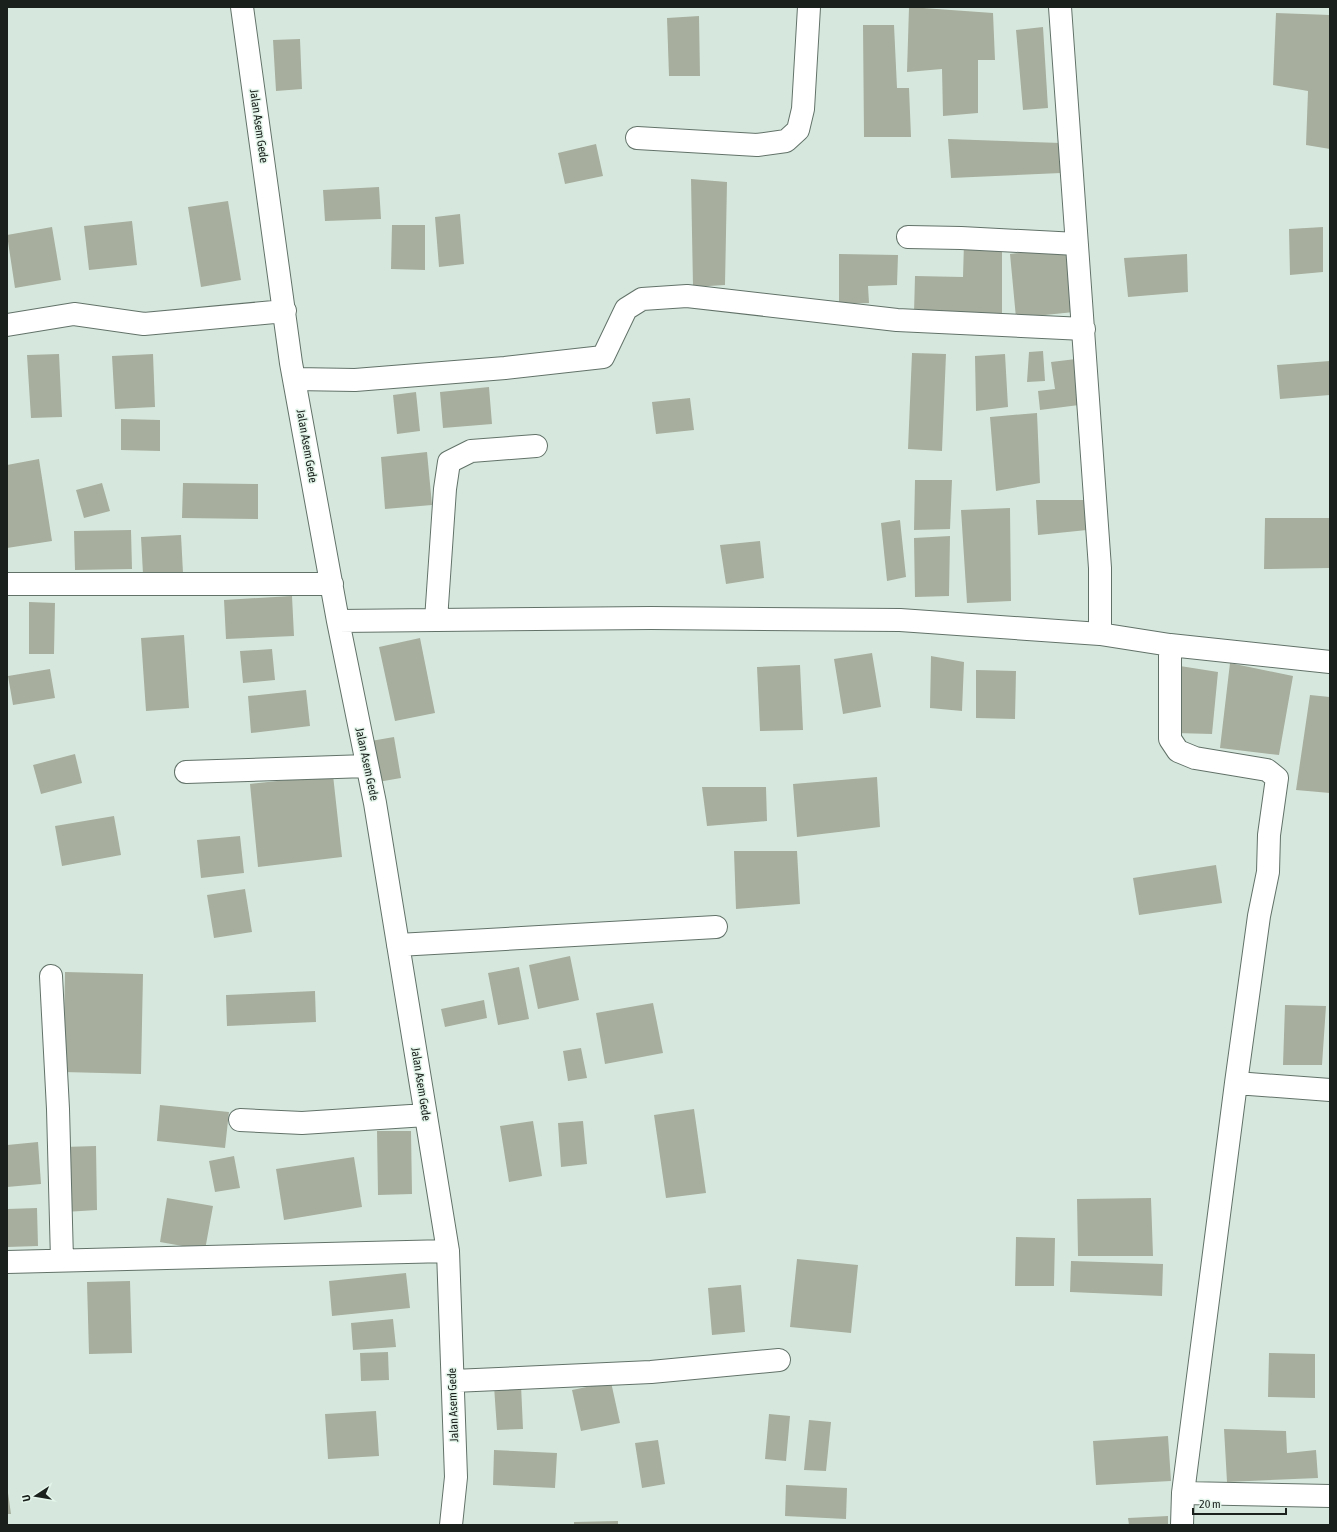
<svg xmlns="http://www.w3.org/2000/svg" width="1337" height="1532" font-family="'Asap Condensed',sans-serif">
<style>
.building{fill:#a7ae9e}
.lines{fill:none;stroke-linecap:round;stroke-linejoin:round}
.minor-casing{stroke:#627269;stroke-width:24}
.minor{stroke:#fff;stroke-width:22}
.labels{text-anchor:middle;stroke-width:3;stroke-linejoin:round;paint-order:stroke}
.street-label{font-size:12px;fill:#1a201c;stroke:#e3f5ea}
</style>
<rect width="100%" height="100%" fill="#d6e8dd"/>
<path class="building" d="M909,7L993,13L995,60H978V113L943,116L942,69L907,72Z
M1276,13L1330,15V149L1306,145L1308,91L1273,85Z
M699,16L700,76H669L667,18Z
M863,25H894L897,88H909L911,137H864Z
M1043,27L1048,108L1023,110L1016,30Z
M300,39L302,89L276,91L273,40Z
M948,139L1061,143V173L951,178Z
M596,144L603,176L565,184L558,153Z
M691,179L727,182L725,285L693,287Z
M379,187L381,219L325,221L323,190Z
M228,201L241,280L201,287L188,207Z
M460,214L464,264L439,267L435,217Z
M132,221L137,265L89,270L84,226Z
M392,225H425V270L391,269Z
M52,227L61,280L15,288L7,235Z
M1323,227V272L1290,275L1289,229Z
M964,243L1002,245V315L914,313L915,276L963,277Z
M1069,247L1074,312L1016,318L1010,254Z
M839,254L898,255L897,285L868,286L869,303L839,304Z
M1187,254L1188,292L1128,297L1124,258Z
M1043,351L1045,381L1027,382L1029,352Z
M912,353L946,354L942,451L908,449Z
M59,354L62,417L31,418L27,355Z
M153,354L155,407L115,409L112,356Z
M1005,354L1008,407L976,411L975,356Z
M1076,359L1079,405L1040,410L1038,391L1055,389L1051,362Z
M1330,361V395L1280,399L1277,365Z
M489,387L492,424L443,428L440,392Z
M416,392L420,431L397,434L393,395Z
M690,398L694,430L656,434L652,402Z
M1037,413L1040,483L996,491L990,417Z
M121,419L160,420V451L121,450Z
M427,452L432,505L385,509L381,457Z
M39,459L52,541L7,548V465Z
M915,480H952L950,529L914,530Z
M102,483L110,511L84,518L76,490Z
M183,483L258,484V519L182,518Z
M1036,500H1087V530L1038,535Z
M1010,508L1011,601L967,603L961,510Z
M1265,518H1330V568L1264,569Z
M900,520L906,577L887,581L881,523Z
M131,530L132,569L75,570L74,531Z
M181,535L183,573L143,574L141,537Z
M950,536L949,596L915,597L914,538Z
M760,541L764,578L726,584L720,545Z
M292,596L294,636L226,639L224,600Z
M29,602L55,603L54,654H29Z
M184,635L189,708L146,711L141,638Z
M420,638L435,713L395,721L379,647Z
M272,649L275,680L243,683L240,651Z
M872,653L881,707L843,714L834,659Z
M931,656L964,662L962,711L930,708Z
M1230,663L1293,676L1279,755L1220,748Z
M800,665L803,730L760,731L757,667Z
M1180,666L1218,672L1212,734L1175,733Z
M50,669L55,698L13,705L8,676Z
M976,670L1016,671L1015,719L976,718Z
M306,690L310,726L251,733L248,696Z
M1310,695L1330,697V793L1296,790Z
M394,737L401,778L372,783L365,742Z
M75,754L82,783L41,794L33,765Z
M333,775L342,857L258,867L250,784Z
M877,777L880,827L797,837L793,784Z
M702,787H766L767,821L707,826Z
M114,816L121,855L62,866L55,826Z
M240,836L244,873L201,878L197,840Z
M734,851H797L800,904L736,909Z
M1216,865L1222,903L1139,915L1133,878Z
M245,889L252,932L214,938L207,895Z
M570,956L579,1000L538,1009L529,965Z
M519,967L529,1019L498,1025L488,973Z
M65,972L143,974L141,1074L63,1072Z
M315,991L316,1022L227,1026L226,995Z
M484,1000L487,1018L445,1027L441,1009Z
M653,1003L663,1053L605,1064L596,1013Z
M1285,1005L1326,1006L1322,1065H1283Z
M581,1048L587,1078L568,1081L563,1051Z
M160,1105L229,1112L225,1148L157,1141Z
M694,1109L706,1193L666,1198L654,1115Z
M533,1121L542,1176L509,1182L500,1126Z
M583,1121L587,1164L561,1167L558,1123Z
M377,1131H411L412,1194L378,1195Z
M38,1142L41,1184L7,1187V1145Z
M96,1146L97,1210L65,1212L63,1147Z
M234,1156L240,1188L215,1192L209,1161Z
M354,1157L362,1207L284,1220L276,1169Z
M167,1198L213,1206L205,1250L160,1242Z
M1151,1198L1153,1256H1078L1077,1199Z
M37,1208L38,1246L7,1247V1209Z
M1016,1237L1055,1238L1054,1286H1015Z
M797,1259L858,1265L851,1333L790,1327Z
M1071,1261L1163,1264L1162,1296L1070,1292Z
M406,1273L410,1308L332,1316L329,1281Z
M130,1281L132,1353L89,1354L87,1282Z
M741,1285L745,1332L712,1335L708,1288Z
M393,1319L396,1347L353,1350L351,1323Z
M388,1352L389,1380L361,1381L360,1353Z
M1269,1353L1315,1354V1398L1268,1397Z
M611,1382L620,1423L581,1431L572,1390Z
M521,1385L523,1429L497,1430L494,1386Z
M376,1411L379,1456L328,1459L325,1414Z
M769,1414L790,1416L786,1461L765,1459Z
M809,1420L831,1422L826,1471L804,1470Z
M1224,1429L1286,1431L1287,1453L1316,1450L1318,1478L1227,1482Z
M1168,1436L1171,1481L1096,1485L1093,1441Z
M658,1440L665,1484L642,1488L635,1443Z
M494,1450L557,1453L555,1488L493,1485Z
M786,1485L847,1488L846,1519L785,1516Z
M7,1493H8L11,1514H7Z
M1168,1516V1525H1129L1128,1518Z
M618,1521V1525H574V1522Z"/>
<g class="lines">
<defs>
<path id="minor" d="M242,7L291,363L338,621L375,803L448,1251L456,1477L451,1525
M1060,7L1100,568V634L1170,645L1330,662
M637,138L757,145L786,141L798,130L803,109L809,7
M908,237L961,238L1077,244
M7,325L74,314L144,324L285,311
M295,379L355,380L505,368L603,357L626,309L642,299L687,296L897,320L1084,329
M7,584H332
M436,620L445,489L449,462L471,451L536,446
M338,621L651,618L900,620L1100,634
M1170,645V739L1178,751L1195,758L1267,770L1277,778L1269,835L1268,872L1259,916L1236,1083L1183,1493L1182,1525
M186,772L367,766
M398,945L716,927
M51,976L58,1109L62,1260
M1236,1083L1330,1090
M240,1120L302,1123L426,1115
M7,1262L448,1251
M453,1381L651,1372L779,1360
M1183,1493L1330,1496"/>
</defs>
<use href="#minor" class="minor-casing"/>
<use href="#minor" class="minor"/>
</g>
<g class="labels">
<g class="street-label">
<text transform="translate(259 126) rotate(82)" y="4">Jalan Asem Gede</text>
<text transform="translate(307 446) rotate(80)" y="4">Jalan Asem Gede</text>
<text transform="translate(367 764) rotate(78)" y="4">Jalan Asem Gede</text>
<text transform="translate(421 1084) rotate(81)" y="4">Jalan Asem Gede</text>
<text transform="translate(453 1405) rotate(-92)" y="4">Jalan Asem Gede</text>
</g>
</g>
<rect width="1337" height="1532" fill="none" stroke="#1a201c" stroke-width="16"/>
<g transform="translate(36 1496) rotate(258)" stroke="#e3f5ea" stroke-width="3" paint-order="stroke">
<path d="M0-3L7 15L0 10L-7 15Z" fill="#1a201c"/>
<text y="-6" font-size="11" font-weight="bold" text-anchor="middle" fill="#1a201c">U</text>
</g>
<path d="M1193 1508v6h93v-6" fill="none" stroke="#1a201c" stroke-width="2"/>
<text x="1199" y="1508" font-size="12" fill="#1a201c" stroke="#e3f5ea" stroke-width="3" paint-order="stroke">20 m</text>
</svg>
